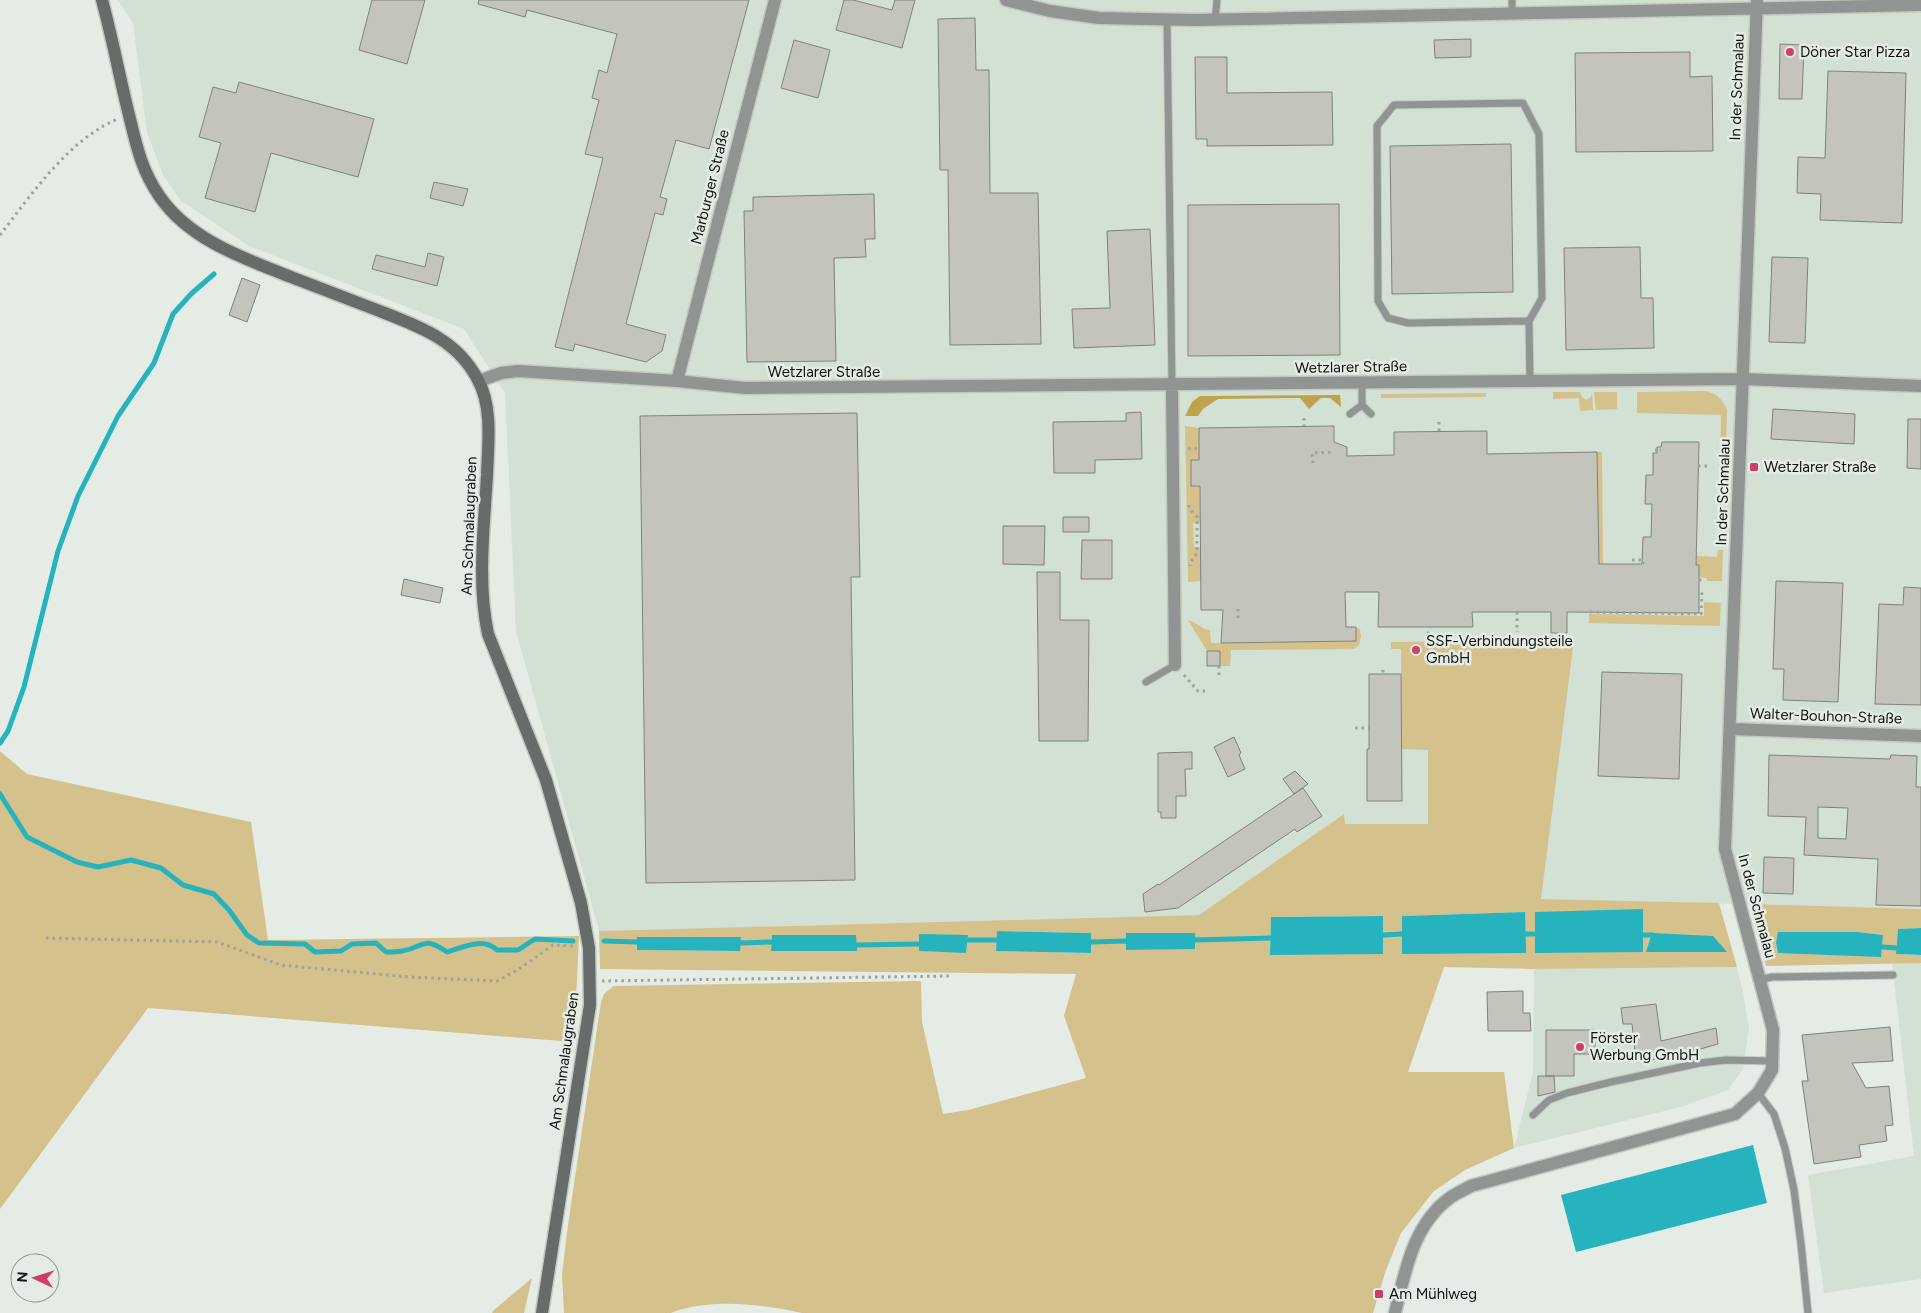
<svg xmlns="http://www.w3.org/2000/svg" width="1921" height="1313" font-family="Figtree,sans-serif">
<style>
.built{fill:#d3e1d4}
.green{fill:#d4c18b;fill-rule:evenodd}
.forest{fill:#bfa34b}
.water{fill:#26b3bd}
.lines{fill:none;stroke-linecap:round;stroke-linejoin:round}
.stream{stroke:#26b3bd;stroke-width:5}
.building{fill:#c3c5bc;stroke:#80827a;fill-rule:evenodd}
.lane-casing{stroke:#c2c9c3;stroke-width:9}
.street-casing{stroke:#c2c9c3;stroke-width:15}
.secondary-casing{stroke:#c2c9c3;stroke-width:15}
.path{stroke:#9ca29d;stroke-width:3;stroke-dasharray:2.5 4;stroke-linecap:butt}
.lane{stroke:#909593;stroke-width:7}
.street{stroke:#909593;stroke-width:12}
.secondary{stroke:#666c6a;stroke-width:12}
.poi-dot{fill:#ce3f67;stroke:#e4ece5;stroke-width:2}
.labels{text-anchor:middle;stroke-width:5;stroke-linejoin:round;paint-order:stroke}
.poi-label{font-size:15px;fill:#111412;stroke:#e4ece5;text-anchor:start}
.street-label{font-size:15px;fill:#111412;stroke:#e4ece5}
</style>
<rect width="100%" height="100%" fill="#e4ece5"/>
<path class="built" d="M118,0H1921V909L1541,899L1199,915L599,931L516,631L505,393L464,329L249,246L181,201L163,175L147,133L133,23Z
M1892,963H1921V1279L1824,1293L1808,1175L1914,1156Z
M1737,967L1743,992L1749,1028L1743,1069L1728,1090L1681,1107L1514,1148L1533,1072L1534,969Z"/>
<path class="green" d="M1705,391C1716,393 1723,399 1727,410L1725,479H1720L1721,415L1637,413V392Z
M1553,392H1580L1582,397L1586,400L1591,397L1592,392L1593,410L1580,411L1579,398L1553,399Z
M1594,392H1617V409L1596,410Z
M1486,393V397L1381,398V394Z
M1185,426L1199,428L1200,522L1193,523L1194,547H1200L1201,581L1188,582Z
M1597,452H1602L1603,564H1599Z
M1718,550H1723L1722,581H1707V578L1699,577V565H1696V556L1717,557Z
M1704,602L1721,603L1720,626L1589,623V614L1704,616Z
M1188,620C1197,622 1202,630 1210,630L1211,643L1356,641V627L1360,629L1361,636L1359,645L1354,649L1231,650L1230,666H1220V651H1207Z
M1574,640L1541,899L1719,903L1737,967L1534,969L1444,967L1408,1072H1504L1514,1148L1465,1170L1434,1191L1401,1233L1386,1270L1373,1313H802C763,1304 709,1298 671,1313H564L562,1275L568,1225L601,1002L604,994L614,986L921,981L922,1022L943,1114L968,1110L1086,1078L1064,1016L1076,974L600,969L599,931L1199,915L1344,814L1345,824H1428V750L1402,749L1401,649H1391V642ZM1525,912V953H1402V916ZM1383,916V954H1270L1271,917ZM998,931L1091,933V953L996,951ZM1127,933H1195V948L1126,950ZM856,935V951L771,950L772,936ZM919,935H967L966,952L919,951ZM740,937L739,951L638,950L637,937Z
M0,751L27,774L251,822L268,940L579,936L574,1042L148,1008L0,1209Z
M1750,904L1921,909V928L1898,929L1896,954L1921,955V963L1766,966ZM1779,932H1858L1883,935L1778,953L1776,943Z
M532,1278L524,1313H492L494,1310Z"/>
<path class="forest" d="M1340,395L1341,407L1330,398H1321L1309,409L1300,398L1218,399L1203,409L1198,416H1185L1192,402L1200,396Z"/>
<path class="water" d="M1643,909V952L1535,953V912Z
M1525,912L1526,953L1402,954V916Z
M1383,916V954L1270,955L1271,917Z
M1921,928V955L1896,954L1898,929Z
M997,931L1091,933V953L996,951Z
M1778,932H1858L1883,935L1881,957L1778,953L1776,943Z
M1126,933H1195V949L1126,950Z
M1652,933L1713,936L1727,952H1646Z
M919,934L968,935L966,953L919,951Z
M772,935H856L857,951H771Z
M637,937H741L740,951L637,950Z
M1753,1145L1767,1203L1576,1252L1561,1195Z"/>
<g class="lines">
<path class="stream" d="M0,743L8,731L24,687L58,551L78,496L118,416L154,363L173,314L191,294L214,274
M0,794L27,837L77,862L98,867L131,860L161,868L183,885L214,894L229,910L247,935L259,943L305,944L315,952L341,951L352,944L376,943L386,952C391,952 397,952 402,951C426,947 422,935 447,952C464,947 483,937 497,950H518L535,939L573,941
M1526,934H1535
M1383,935L1402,934
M1643,935H1653
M967,940H997
M1195,940L1271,938
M604,941L637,942
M1091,942L1126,941
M740,943L771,942
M856,945L918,944
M1883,947L1896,948"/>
</g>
<path class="building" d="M372,0H425L407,64L359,50Z
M479,0H749L709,149L676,140L660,197L667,199L663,215L655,213L626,324L666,335L662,351L646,362L575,344L573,351L555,347L603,158L585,154L599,100L592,98L599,70L607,73L617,34L527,10L525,17L478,4Z
M844,0H853L892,10L895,0H915L902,48L836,30Z
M975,18L976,70H989L990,193H1038L1041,344L950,345L948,170H940L938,19Z
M1471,39V57L1435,58L1434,40Z
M794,40L830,50L818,98L781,88Z
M1780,44L1804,45L1802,99H1779Z
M1690,52V77L1712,76L1713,151L1576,152L1575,53Z
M1195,57H1227V93L1332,92L1333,145L1207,146V139H1196Z
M1828,71L1906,73L1902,223L1820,220L1821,194L1797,193L1798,157L1825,158Z
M239,82L374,119L358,177L271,153L255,212L205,198L221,143L199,137L213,87L236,93Z
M1511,144L1513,292L1392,294L1390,146Z
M434,182L468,189L463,206L430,198Z
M874,194L875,239H865L866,257L834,258L836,361L747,362L744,211H753V197Z
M1339,204L1340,355L1188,356V205Z
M1150,229L1155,345L1074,348L1072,309L1110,308L1107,231Z
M1640,247L1641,298H1653L1654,348L1566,350L1564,248Z
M428,253L444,257L437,286L372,269L376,255L425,267Z
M1772,257L1808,258L1805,343L1769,342Z
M242,278L260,285L247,322L229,315Z
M1773,409L1855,414L1854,444L1771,439Z
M1141,412L1142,459L1095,460V473H1054L1053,422L1126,421V413Z
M857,413L860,577H851L855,880L646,883L640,416Z
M1908,419H1921V469L1907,468Z
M1334,426V442L1347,447V456L1394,455V432L1487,431V454L1597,452L1599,564H1642L1643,537H1651L1652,504H1645L1646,475H1653V453H1657V447H1661L1662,442H1699L1696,565H1699V613L1567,612V633H1551V612H1472L1473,627H1378L1379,592H1345L1346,627H1356V641L1221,643L1223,610H1201L1200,486H1191V460H1199V428Z
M1063,517H1089V532H1063Z
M1003,526H1045L1044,565L1003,564Z
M1082,540H1112V579H1081Z
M1037,572H1060V620H1089L1088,741H1039Z
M404,579L443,588L440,603L401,595Z
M1776,581L1843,583L1838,702L1783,700L1784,669H1773Z
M1904,587L1921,588V705L1875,704L1879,604L1903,605Z
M1207,651H1220V666H1207Z
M1602,672L1682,674L1679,779L1598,776Z
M1369,674H1401L1402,801H1367V749H1369Z
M1234,737L1241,753L1239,755L1245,769L1228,777L1214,747Z
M1192,752V769H1185L1186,796H1176V818H1161V812H1158V753Z
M1769,755L1890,759L1891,755L1917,756L1916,787H1921V906L1876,905L1878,859L1804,855L1806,817L1768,816ZM1818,807L1848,808L1846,839L1818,838Z
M1295,771L1308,784L1294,794L1283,779Z
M1303,788L1322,816L1297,832L1295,829L1178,908L1145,912L1143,894L1158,884L1159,885Z
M1764,857L1794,858L1793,894L1763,893Z
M1523,991V1013H1530L1531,1031H1488L1487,992Z
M1656,1004L1661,1041L1716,1028L1718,1044L1672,1057L1636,1062L1632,1024H1623L1621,1008Z
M1890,1027L1893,1061L1852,1063L1866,1088L1889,1086L1893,1125L1885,1126L1887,1141L1859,1145L1861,1157L1814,1164L1802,1081H1808L1802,1035Z
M1546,1030H1595V1054H1574V1076H1546Z
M1538,1076H1554L1555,1092L1538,1096Z"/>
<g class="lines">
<defs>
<path id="lane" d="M1512,0V14
M1167,20L1172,385
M1215,20L1217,0
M1529,321L1408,323L1388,318L1378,301L1377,126L1394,105L1523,103L1539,134L1542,298L1529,321L1530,381
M1362,405V383
M1362,405L1371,414
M1350,414L1362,405
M1146,682L1175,665
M1759,980L1772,977L1893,975
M1758,1093L1774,1114L1785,1148L1794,1190L1801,1244L1808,1313
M1533,1115L1549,1100L1567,1093L1611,1082L1700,1063L1726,1060L1772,1061"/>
<path id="street" d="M1006,0L1050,11L1099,18L1194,20L1921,5
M479,381L501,373L518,371L677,381L745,388L1743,379L1921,386
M677,381L775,0
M1172,385L1175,665
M1731,729L1921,736
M1395,1313C1405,1272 1413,1224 1451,1197C1457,1193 1464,1190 1471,1186L1735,1114L1758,1093L1772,1070L1773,1030L1725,849L1757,0"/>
<path id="secondary" d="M102,0C112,37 119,74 128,111C136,143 140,168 160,197C190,240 243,258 291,277C320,288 348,299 377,310C418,326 457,339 478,380C493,407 488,445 487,475C484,528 477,582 488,634L546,780L581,903L589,948L590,1005L542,1313"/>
</defs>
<use href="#lane" class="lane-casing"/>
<use href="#street" class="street-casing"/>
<use href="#secondary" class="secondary-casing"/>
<path class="path" d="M0,235C31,195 70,138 118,119
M1304,418V426
M1439,431V419
M1188,449L1199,448
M1655,450H1657
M1660,450H1661
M1313,463L1312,453L1334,452
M1698,466H1711
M1189,505V508L1197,517V553L1190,563V566
M1632,560H1643V564
M1699,580H1702
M1238,609V620
M1517,612V632
M1590,612L1701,614L1702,591
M1428,634L1430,627
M1383,670V674
M1184,675L1198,691H1205
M1219,675V666
M1355,728H1370
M46,938L217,942L281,965L410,977L497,981L519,969L553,945L574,946
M602,981L951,976"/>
<use href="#lane" class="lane"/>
<use href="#street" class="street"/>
<use href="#secondary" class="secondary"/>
</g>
<g class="poi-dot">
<circle cx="1790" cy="52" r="5"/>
<rect x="1749" y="462" width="10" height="10" rx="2.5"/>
<circle cx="1416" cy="650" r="5"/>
<circle cx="1580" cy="1047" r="5"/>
<rect x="1374" y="1289" width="10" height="10" rx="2.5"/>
</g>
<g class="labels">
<g class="poi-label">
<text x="1800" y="57">Döner Star Pizza</text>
<text x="1764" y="472">Wetzlarer Straße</text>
<text x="1426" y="646">SSF-Verbindungsteile<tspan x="1426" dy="17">GmbH</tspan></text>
<text x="1590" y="1043">Förster<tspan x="1590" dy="17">Werbung GmbH</tspan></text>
<text x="1389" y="1299">Am Mühlweg</text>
</g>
<g class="street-label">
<text transform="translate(1737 87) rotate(-88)" y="5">In der Schmalau</text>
<text transform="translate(710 187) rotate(-76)" y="5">Marburger Straße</text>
<text transform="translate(1351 367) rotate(-1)" y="5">Wetzlarer Straße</text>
<text x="824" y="377">Wetzlarer Straße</text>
<text transform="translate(1723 492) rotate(-88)" y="5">In der Schmalau</text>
<text transform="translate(469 526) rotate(-88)" y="5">Am Schmalaugraben</text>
<text transform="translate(1826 716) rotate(2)" y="5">Walter-Bouhon-Straße</text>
<text transform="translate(1757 906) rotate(75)" y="5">In der Schmalau</text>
<text transform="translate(564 1061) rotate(-82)" y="5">Am Schmalaugraben</text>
</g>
</g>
<g transform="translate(35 1278) rotate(274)"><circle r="24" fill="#e4ece5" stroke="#909691"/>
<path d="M0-4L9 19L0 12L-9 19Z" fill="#ce3f67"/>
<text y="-8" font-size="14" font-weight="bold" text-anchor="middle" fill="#111412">N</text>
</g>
</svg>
